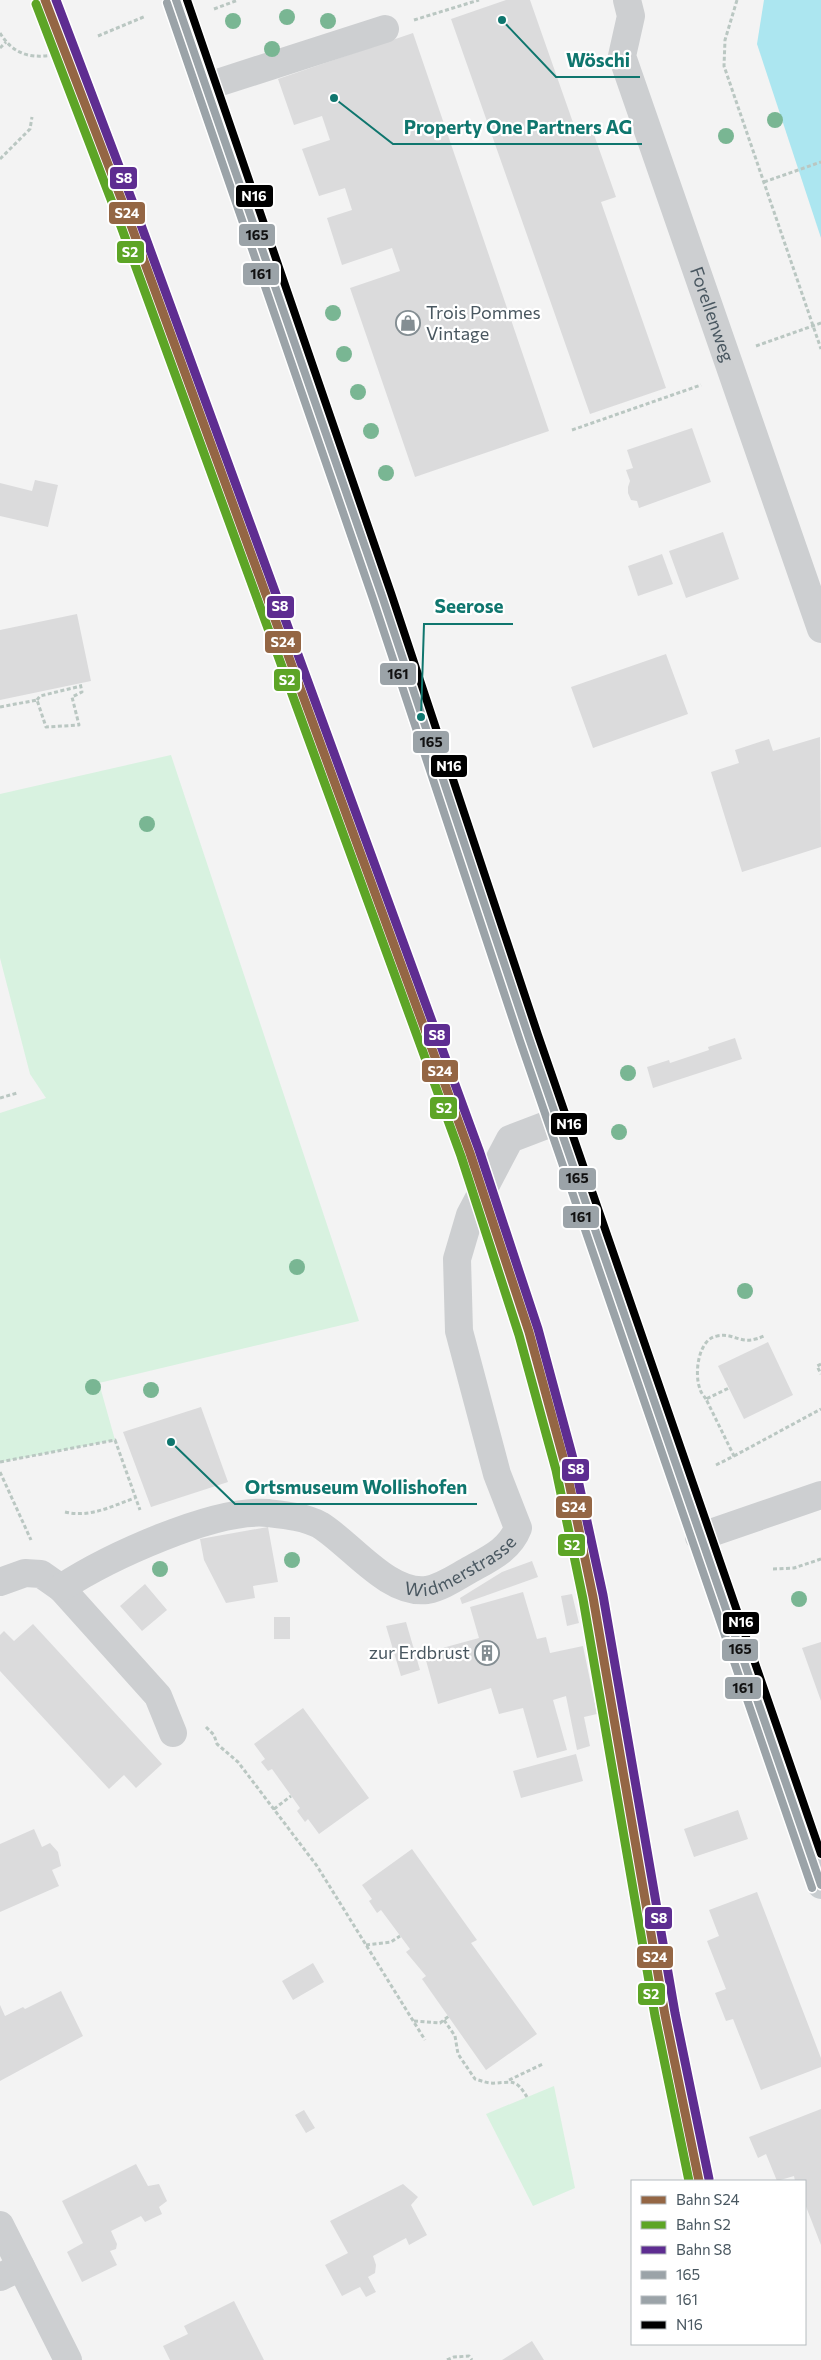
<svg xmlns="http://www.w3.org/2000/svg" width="821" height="2360" font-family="Commissioner,sans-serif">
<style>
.green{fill:#d8f2e0}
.water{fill:#ace6f0}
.building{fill:#dbdbdc}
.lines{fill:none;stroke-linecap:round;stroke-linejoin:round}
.path{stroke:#bac7c2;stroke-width:3;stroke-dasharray:4 2.5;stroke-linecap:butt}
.minor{stroke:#cdcfd1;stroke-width:28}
.major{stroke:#c8cdd0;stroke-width:28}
.bus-1-casing{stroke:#fff;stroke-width:11}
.bus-2-casing{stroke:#fff;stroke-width:11}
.bus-3-casing{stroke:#fff;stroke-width:11}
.bus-1{stroke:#9ba3a8;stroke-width:8}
.bus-2{stroke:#9ba3a8;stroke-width:8}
.bus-3{stroke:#000;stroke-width:8}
.rail-1-casing{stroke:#fff;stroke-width:12}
.rail-2-casing{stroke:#fff;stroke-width:12}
.rail-3-casing{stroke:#fff;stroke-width:12}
.rail-1{stroke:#946644;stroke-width:9}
.rail-2{stroke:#5da526;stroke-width:9}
.rail-3{stroke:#5e2d91;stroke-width:9}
.tree{fill:#79b693}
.labels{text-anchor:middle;stroke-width:4.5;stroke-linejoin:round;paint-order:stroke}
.poi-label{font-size:18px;fill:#495760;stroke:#fff;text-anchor:start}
.street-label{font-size:18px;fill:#495760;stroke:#fff}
.leader{fill:none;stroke:#0f766e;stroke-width:2}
.callout-dot{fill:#0f766e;stroke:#fff;stroke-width:2}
.callout-label{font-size:19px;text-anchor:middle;font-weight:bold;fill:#0f766e;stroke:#fff;stroke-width:4.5;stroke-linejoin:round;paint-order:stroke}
.line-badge{stroke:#fff;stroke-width:2}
.badge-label{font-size:14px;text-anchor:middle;font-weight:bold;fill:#fff}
.pale-badge-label{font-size:14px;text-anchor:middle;font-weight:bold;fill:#111}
</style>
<rect width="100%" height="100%" fill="#f3f3f3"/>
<path class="green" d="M171,755L359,1321L99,1383L115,1440L0,1462V1113L46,1098L30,1074L0,958V794Z
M554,2086L575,2188L533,2206L486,2114Z"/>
<path class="water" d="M764,0H821V238L757,44Z"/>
<path class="building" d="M506,0H530L577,134L592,129L616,197L601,202L666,388L590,414L451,19Z
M413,33L549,431L415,477L350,288L400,271L392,248L342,265L327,218L352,210L345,188L319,196L302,149L330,140L322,116L294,125L278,79Z
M692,428L711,482L639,508L637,501L631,500L628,493V487L630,481L626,470L633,468L627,450Z
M35,480L58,485L48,527L0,516V483L32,491Z
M723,532L739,579L686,598L669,551Z
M662,554L673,584L638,596L628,566Z
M77,614L91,681L0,700V630Z
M666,654L688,714L593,748L571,687Z
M820,737L821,847L742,872L711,772L739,763L735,750L769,739L773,751Z
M735,1038L742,1059L653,1088L647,1067L669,1060L670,1063L709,1050L708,1047Z
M768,1342L793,1395L744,1419L718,1366Z
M201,1407L228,1482L151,1507L123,1432Z
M268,1527L278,1582L253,1586L255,1598L226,1603L204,1560L200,1539Z
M532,1561L538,1577L462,1604L460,1598L502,1572Z
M145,1584L167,1610L142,1631L120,1606Z
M523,1592L537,1639L546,1637L550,1653L583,1646L597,1714L584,1717L590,1746L577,1750L566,1696L553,1700L567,1750L537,1758L523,1708L499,1714L491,1688L438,1704L424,1653L479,1638L470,1607Z
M572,1594L579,1623L567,1626L561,1596Z
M274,1617H290V1639H274Z
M406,1622L420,1670L401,1676L386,1626Z
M33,1624L162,1764L136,1788L124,1775L109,1789L0,1671V1635L4,1631L14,1641Z
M821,1642V1701L802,1648Z
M303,1708L369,1798L319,1834L308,1819L305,1822L297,1811L300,1808L272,1769L268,1771L261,1762L265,1759L254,1744Z
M576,1754L583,1781L521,1798L513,1771Z
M738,1810L748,1839L694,1857L684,1829Z
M34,1829L42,1847L50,1843L58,1852L61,1866L52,1870L59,1886L0,1912V1844Z
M412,1849L477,1940L471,1943L537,2034L486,2070L422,1979L426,1976L406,1952L410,1949L381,1910L377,1913L369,1901L372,1899L362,1885Z
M757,1892L821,2058V2067L761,2090L733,2019L726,2021L715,1993L726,1989L707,1941L719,1936L709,1910Z
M313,1963L324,1982L293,2000L282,1981Z
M61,1991L83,2036L0,2081V2005L5,2016L23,2007L25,2009Z
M821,2109V2245L805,2204V2181H795L794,2176L777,2181L766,2154L758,2158L749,2137Z
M304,2110L315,2128L306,2133L295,2115Z
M136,2164L148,2186L159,2184L167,2201L159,2207L162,2214L145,2222L141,2216L111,2231L117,2244L116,2249L110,2251L117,2265L82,2282L67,2252L83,2243L62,2201Z
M403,2184L418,2197L411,2205L427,2235L409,2245L406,2238L373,2256L376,2265L375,2273L368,2277L376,2292L366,2297L360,2287L342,2296L325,2265L348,2253L330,2221Z
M234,2301L264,2360H170L163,2346L188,2334L184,2326Z
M532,2341L544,2360H502Z"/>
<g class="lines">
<path class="path" d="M737,0L725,40L724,66L821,349
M214,9L238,0
M414,20L479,0
M0,33C12,53 29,59 52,55
M98,36L146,16
M0,48L6,42
M0,159L30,129L32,117
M764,182L821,162
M756,346L821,323
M572,430L701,385
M37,700L40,696L81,686
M0,707L37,700L46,727L79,725L72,697L82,692L80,683
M0,1098L17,1093
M821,1364L817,1366L821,1374
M706,1399C704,1396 701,1393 700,1389C694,1374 698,1339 717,1336C737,1332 740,1348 766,1335
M734,1456L821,1409
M0,1462L115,1440L140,1510
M716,1465L734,1456L706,1399L729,1388
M0,1472L31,1540
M65,1512C90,1518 112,1506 135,1498
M773,1569L794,1568L821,1559
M206,1727L214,1735L217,1744L238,1762L317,1866L425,2040
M274,1809L291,1796
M366,1945L391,1942L400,1936
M444,2020L455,2036L458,2054L475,2079C482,2081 489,2084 496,2083C513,2082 516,2079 527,2097
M414,2021L440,2023L449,2016
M509,2080L543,2064
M447,2360L454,2357L469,2356L472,2360"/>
<g class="minor">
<path id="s1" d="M627,0L631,16L622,56L821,629"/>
<path d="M205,87L385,29"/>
<path d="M699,1537L821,1495"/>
<path d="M0,1582L25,1573L41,1574L61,1588L158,1696L173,1733"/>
<path id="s2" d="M61,1588C107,1558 214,1508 268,1513C285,1515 305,1517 320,1525C351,1544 388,1595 427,1590C443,1587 458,1576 471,1569C491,1558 510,1549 518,1528L497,1474L459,1331L457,1259L470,1215L510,1139L557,1121"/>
<path d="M0,2225L68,2360"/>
<path d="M0,2277L21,2267"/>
</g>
<path class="major" d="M176,0L382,596L529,1038L821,1885"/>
<defs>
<path id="bus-1" d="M176,0L382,596L529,1038L821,1885"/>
<path id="bus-2" d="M167,3L373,599L520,1041L812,1888"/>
<path id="bus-3" d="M187,0L391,593L538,1035L821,1854"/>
</defs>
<use href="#bus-1" class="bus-1-casing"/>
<use href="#bus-2" class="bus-2-casing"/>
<use href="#bus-3" class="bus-3-casing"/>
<use href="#bus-1" class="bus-1"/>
<use href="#bus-2" class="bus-2"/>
<use href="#bus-3" class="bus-3"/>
<defs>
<path id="rail-1" d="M45,0L124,206L470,1153L529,1332L566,1468L593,1597L665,2015L699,2181"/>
<path id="rail-2" d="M36,4L115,210L461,1156L519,1335L556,1470L583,1599L655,2016L689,2181"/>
<path id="rail-3" d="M56,0L133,203L479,1150L538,1329L575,1466L603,1595L675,2013L709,2179"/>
</defs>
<use href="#rail-1" class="rail-1-casing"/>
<use href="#rail-2" class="rail-2-casing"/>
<use href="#rail-3" class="rail-3-casing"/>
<use href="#rail-1" class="rail-1"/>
<use href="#rail-2" class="rail-2"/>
<use href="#rail-3" class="rail-3"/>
</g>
<g class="tree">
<circle cx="287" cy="17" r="8"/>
<circle cx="233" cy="21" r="8"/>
<circle cx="328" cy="21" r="8"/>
<circle cx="272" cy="49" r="8"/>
<circle cx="775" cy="120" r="8"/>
<circle cx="726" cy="136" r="8"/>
<circle cx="333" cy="313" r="8"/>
<circle cx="344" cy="354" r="8"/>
<circle cx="358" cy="392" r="8"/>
<circle cx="371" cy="431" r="8"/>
<circle cx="386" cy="473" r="8"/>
<circle cx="147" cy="824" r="8"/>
<circle cx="628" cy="1073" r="8"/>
<circle cx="619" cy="1132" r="8"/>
<circle cx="297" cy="1267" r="8"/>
<circle cx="745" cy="1291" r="8"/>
<circle cx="93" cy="1387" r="8"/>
<circle cx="151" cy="1390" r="8"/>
<circle cx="292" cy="1560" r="8"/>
<circle cx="160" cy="1569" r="8"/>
<circle cx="799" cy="1599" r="8"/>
</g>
<defs>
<symbol id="shop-ring" viewBox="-11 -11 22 22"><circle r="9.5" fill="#fff" stroke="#848e93" stroke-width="1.5"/><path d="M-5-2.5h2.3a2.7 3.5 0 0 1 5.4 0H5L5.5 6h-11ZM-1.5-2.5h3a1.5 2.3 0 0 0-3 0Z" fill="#848e93"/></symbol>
<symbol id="building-ring" viewBox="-11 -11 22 22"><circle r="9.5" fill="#fff" stroke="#848e93" stroke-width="1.5"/><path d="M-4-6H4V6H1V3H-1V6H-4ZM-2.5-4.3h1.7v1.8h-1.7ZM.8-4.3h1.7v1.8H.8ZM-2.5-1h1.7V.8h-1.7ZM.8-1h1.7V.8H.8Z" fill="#848e93"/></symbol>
</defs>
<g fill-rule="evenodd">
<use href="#shop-ring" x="394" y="309" width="28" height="28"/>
<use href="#building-ring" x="473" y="1639" width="28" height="28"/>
</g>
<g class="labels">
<g class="poi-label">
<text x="426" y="319">Trois Pommes<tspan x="426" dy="21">Vintage</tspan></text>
<text x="470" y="1659" text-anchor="end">zur Erdbrust</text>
</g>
<g class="street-label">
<text dy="6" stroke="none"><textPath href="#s1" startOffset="331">Forellenweg</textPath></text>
<text dy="6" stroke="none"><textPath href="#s2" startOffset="444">Widmerstrasse</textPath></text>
</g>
</g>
<path class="leader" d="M502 20L556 77H640M334 98L393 144H642M421 717L424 624H513M171 1442L235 1504H477"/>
<g class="callout-dot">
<circle cx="502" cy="20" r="5"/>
<circle cx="334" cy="98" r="5"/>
<circle cx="421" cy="717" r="5"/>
<circle cx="171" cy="1442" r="5"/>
</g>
<g class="callout-label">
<text x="598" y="67">Wöschi</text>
<text x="518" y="134">Property One Partners AG</text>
<text x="469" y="613">Seerose</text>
<text x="356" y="1494">Ortsmuseum Wollishofen</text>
</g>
<g class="line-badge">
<rect x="109" y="166" width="29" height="24" rx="5" fill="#5e2d91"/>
<rect x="235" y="184" width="39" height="24" rx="5" fill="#000"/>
<rect x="108" y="201" width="38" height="24" rx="5" fill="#946644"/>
<rect x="238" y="223" width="38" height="24" rx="5" fill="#9ba3a8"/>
<rect x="116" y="240" width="29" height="24" rx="5" fill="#5da526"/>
<rect x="242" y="262" width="38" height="24" rx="5" fill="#9ba3a8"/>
<rect x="266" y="595" width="29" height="24" rx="5" fill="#5e2d91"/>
<rect x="264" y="630" width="38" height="24" rx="5" fill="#946644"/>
<rect x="379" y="662" width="38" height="24" rx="5" fill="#9ba3a8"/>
<rect x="273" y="668" width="28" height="24" rx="5" fill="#5da526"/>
<rect x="412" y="730" width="38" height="24" rx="5" fill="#9ba3a8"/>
<rect x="430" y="754" width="38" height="24" rx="5" fill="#000"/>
<rect x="423" y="1023" width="28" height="24" rx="5" fill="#5e2d91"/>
<rect x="421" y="1059" width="38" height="24" rx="5" fill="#946644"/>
<rect x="429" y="1096" width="29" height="24" rx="5" fill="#5da526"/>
<rect x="550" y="1112" width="38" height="24" rx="5" fill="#000"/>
<rect x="558" y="1167" width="39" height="24" rx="5" fill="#9ba3a8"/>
<rect x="562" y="1205" width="38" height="24" rx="5" fill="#9ba3a8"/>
<rect x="561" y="1458" width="29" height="24" rx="5" fill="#5e2d91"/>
<rect x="555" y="1495" width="38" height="24" rx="5" fill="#946644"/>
<rect x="557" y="1533" width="29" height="24" rx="5" fill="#5da526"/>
<rect x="722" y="1611" width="38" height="24" rx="5" fill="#000"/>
<rect x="721" y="1638" width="38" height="24" rx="5" fill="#9ba3a8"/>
<rect x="724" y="1676" width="38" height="24" rx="5" fill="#9ba3a8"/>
<rect x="644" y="1906" width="29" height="24" rx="5" fill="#5e2d91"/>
<rect x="636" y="1945" width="38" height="24" rx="5" fill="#946644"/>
<rect x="637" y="1982" width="29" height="24" rx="5" fill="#5da526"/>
</g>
<g class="badge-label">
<text x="124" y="183">S8</text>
<text x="254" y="201">N16</text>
<text x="127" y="218">S24</text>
<text x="130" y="257">S2</text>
<text x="280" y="611">S8</text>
<text x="283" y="647">S24</text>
<text x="287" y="685">S2</text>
<text x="449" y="771">N16</text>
<text x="437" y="1040">S8</text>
<text x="440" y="1076">S24</text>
<text x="444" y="1113">S2</text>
<text x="569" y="1129">N16</text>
<text x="576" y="1474">S8</text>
<text x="574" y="1512">S24</text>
<text x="572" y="1550">S2</text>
<text x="741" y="1627">N16</text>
<text x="659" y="1923">S8</text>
<text x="655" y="1962">S24</text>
<text x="651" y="1999">S2</text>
</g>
<g class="pale-badge-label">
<text x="257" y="240">165</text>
<text x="261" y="279">161</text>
<text x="398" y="679">161</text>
<text x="431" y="747">165</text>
<text x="577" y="1183">165</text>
<text x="581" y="1222">161</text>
<text x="740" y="1654">165</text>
<text x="743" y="1693">161</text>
</g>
<rect x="631" y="2180" width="175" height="165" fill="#ffffff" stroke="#b6bcbf"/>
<rect x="641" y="2196" width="25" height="8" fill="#946644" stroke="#b6bcbf"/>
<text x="676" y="2205" font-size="15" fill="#495760">Bahn S24</text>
<rect x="641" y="2221" width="25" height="8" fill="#5da526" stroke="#b6bcbf"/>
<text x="676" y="2230" font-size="15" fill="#495760">Bahn S2</text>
<rect x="641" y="2246" width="25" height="8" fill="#5e2d91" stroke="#b6bcbf"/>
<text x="676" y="2255" font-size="15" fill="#495760">Bahn S8</text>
<rect x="641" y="2271" width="25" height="8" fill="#9ba3a8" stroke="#b6bcbf"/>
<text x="676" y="2280" font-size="15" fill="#495760">165</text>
<rect x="641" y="2296" width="25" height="8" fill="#9ba3a8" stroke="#b6bcbf"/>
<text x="676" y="2305" font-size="15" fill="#495760">161</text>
<rect x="641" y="2321" width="25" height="8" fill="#000000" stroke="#b6bcbf"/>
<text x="676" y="2330" font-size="15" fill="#495760">N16</text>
</svg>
